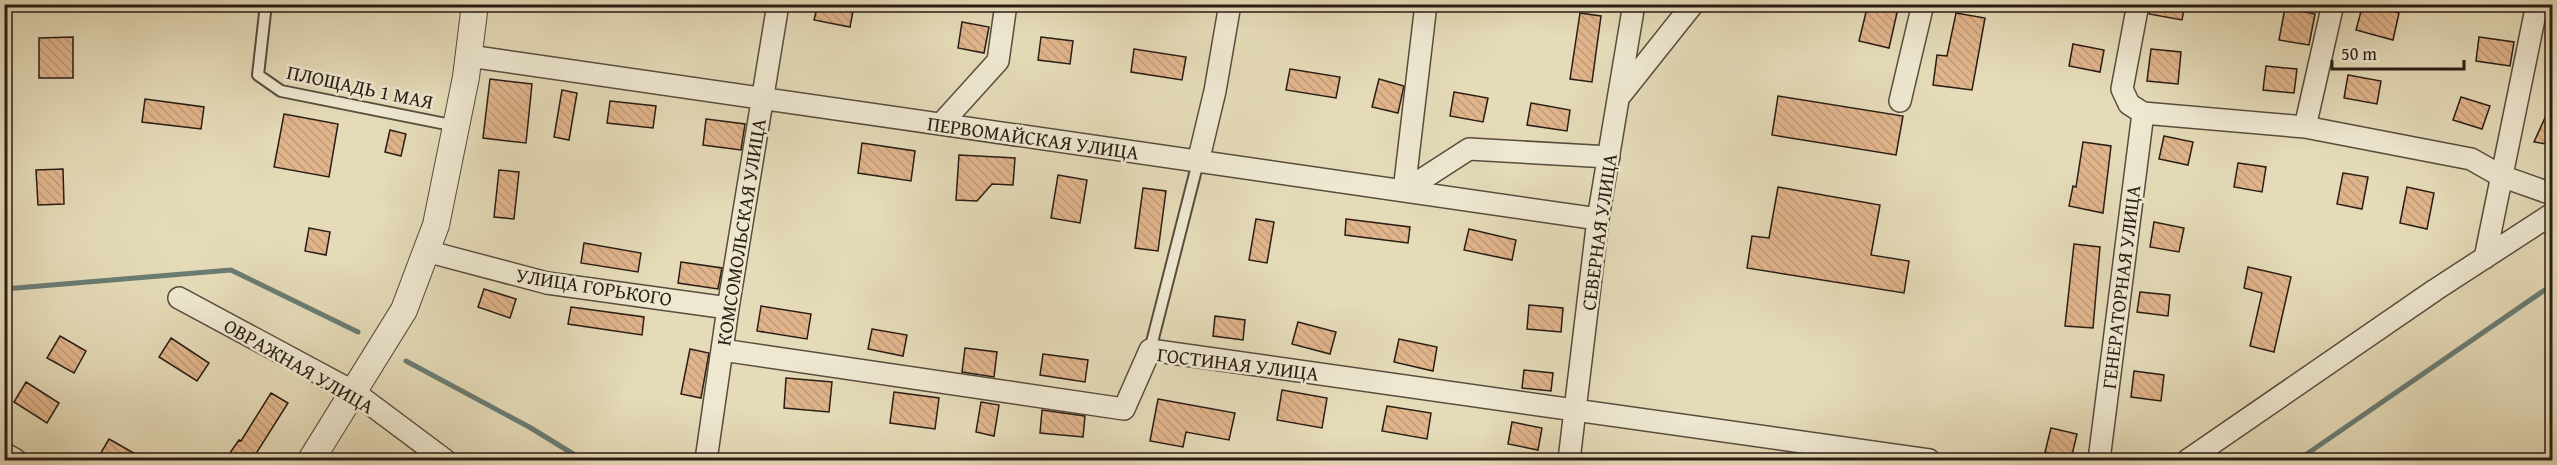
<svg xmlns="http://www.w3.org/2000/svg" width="2557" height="465" font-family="'Gentium Book Plus',serif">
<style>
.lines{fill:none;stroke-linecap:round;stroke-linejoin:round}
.stream{stroke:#6a7c73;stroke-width:5}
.building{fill:url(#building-back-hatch);stroke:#291d15;stroke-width:1.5}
.service-casing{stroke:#584c3e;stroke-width:14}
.minor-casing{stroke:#584c3e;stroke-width:24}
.tertiary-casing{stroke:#584c3e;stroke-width:28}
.service{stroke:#eee8d1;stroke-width:10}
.minor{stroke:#eee8d1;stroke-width:21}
.tertiary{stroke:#eee8d1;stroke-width:26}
.labels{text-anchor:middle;stroke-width:5;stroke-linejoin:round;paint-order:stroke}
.street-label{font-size:20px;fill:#291d15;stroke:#eee8d1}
</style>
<defs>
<pattern id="building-back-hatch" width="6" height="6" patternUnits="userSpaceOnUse" patternTransform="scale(1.5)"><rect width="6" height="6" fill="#e1b58c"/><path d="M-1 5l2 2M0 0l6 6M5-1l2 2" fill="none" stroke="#c19b78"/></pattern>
</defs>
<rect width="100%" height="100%" fill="#e5dbb8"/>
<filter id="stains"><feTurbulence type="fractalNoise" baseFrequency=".00333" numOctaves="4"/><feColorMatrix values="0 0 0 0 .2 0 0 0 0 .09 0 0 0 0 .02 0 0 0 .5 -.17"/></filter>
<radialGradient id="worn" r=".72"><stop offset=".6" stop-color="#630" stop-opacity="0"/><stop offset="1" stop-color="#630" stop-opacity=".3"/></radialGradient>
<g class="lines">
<path class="stream" d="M4,289L231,270L358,332
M406,361L531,428L583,460
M2298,460L2552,285"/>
</g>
<path class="building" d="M818,4L853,11L850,27L814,20Z
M1868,4H1899L1889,48L1859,41Z
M2150,4H2185L2182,20L2149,14Z
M2363,4L2399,13L2393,40L2356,30Z
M2285,8L2315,14L2309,45L2279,40Z
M1580,13L1601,16L1592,82L1570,79Z
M1956,13L1985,18L1972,90L1933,85L1937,55L1947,56Z
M962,22L989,27L984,53L958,48Z
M73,37V78H39V38Z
M1041,37L1073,41L1070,64L1038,60Z
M2479,37L2514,42L2510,66L2476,61Z
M2073,44L2104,50L2100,72L2069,66Z
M1134,49L1186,57L1182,80L1131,72Z
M2151,49L2181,52L2178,84L2147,81Z
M2266,66L2297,69L2294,93L2263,90Z
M1290,69L1340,77L1336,98L1286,90Z
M2348,75L2381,81L2377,104L2344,98Z
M490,79L532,84L526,143L483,138Z
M1379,79L1404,86L1398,113L1372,107Z
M562,90L577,93L569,140L554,137Z
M1454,92L1488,98L1483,122L1450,116Z
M1778,96L1903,116L1896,155L1772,135Z
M2461,97L2490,106L2482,129L2453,120Z
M145,99L204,107L201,129L142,122Z
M2553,100V145L2534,142Z
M610,101L656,106L653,128L607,123Z
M1531,103L1570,110L1567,131L1527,125Z
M284,114L338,124L329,177L274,167Z
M706,119L745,124L741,150L703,145Z
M390,130L406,134L401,156L385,152Z
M2164,136L2193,142L2188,165L2159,159Z
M2083,142L2111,146L2103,213L2069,206L2073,186L2076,187Z
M862,143L915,151L911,181L858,173Z
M959,155L1015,158L1013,185L992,184L977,201L956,200Z
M2238,163L2266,167L2262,192L2234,187Z
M63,169L64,204L38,205L36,170Z
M499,170L519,172L514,219L494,217Z
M2343,173L2368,177L2362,209L2337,204Z
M1058,175L1087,180L1080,223L1051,218Z
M1778,187L1880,205L1871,255L1909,261L1904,293L1747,268L1752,236L1769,238Z
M2407,187L2434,193L2427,229L2400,223Z
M1143,188L1166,191L1158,251L1135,248Z
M1256,219L1274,222L1267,263L1249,260Z
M1346,219L1410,227L1408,243L1345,235Z
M2154,222L2184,228L2179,252L2150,247Z
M309,228L330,232L326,255L305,251Z
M1469,229L1516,240L1512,260L1464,250Z
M584,243L641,253L638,272L581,263Z
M2074,244L2100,247L2093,328L2065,326Z
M681,262L722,268L718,289L678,283Z
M2248,267L2291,277L2274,352L2250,346L2262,293L2244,288Z
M484,289L516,299L510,318L478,307Z
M2140,292L2170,295L2168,316L2137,312Z
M1529,305L1563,308L1561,332L1527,329Z
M761,306L811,314L807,339L757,331Z
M571,307L644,317L642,335L568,324Z
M1215,316L1245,320L1243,340L1213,336Z
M1298,322L1336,332L1330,354L1292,344Z
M872,329L907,335L903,356L868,349Z
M60,336L86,351L74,373L47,358Z
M171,338L209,363L197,381L159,357Z
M1399,339L1437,347L1433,371L1394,362Z
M965,348L997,352L994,377L962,372Z
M690,349L709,353L701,398L681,394Z
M1043,354L1088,360L1085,382L1040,375Z
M1524,370L1553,373L1551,391L1522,388Z
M2134,371L2164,375L2161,401L2131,397Z
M786,378L832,382L829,412L784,408Z
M26,382L59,403L47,423L14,402Z
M1282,390L1327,398L1322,428L1277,420Z
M894,392L939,398L935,429L890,423Z
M271,393L288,403L252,460H225L239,440L241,441Z
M1158,399L1235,413L1229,440L1186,432L1183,447L1150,441Z
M981,402L999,405L994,436L976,432Z
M1387,406L1431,413L1427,439L1382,431Z
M1042,410L1085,416L1083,437L1040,433Z
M1512,422L1542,428L1538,450L1508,444Z
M2051,428L2077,434L2071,459L2045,452Z
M109,439L146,460H107L99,456Z"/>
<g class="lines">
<defs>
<path id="service" d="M266,4L258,75L281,91L456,126
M1150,350L1198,162"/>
<path id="minor" d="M2138,4L2122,89L2129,104L2143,113L2305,127L2471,159L2501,176L2552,194
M469,56L1598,219
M1619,97L1693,4
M1900,101L1923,4
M941,124L998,61L1006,4
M2305,127L2333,4
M1198,162L1215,91L1230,4
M1404,191L1469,149L1609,157
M1404,191L1426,4
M426,251L547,283L728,308
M2485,258L2537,4
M179,298L354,392L445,460
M722,350L1124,409L1150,350L1929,460
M4,453L16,460
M706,460L728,308L778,4
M1569,460L1598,219L1634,4
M2099,460L2143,113
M2188,460L2435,290L2552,214"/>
<path id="tertiary" d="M311,460L404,310L436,225L466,77L475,4"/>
</defs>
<use href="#service" class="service-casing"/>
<use href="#minor" class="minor-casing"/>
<use href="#tertiary" class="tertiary-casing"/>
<use href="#service" class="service"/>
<use href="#minor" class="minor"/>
<use href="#tertiary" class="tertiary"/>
</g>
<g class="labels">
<g class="street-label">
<text transform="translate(360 87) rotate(12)" y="7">ПЛОЩАДЬ 1 МАЯ</text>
<text transform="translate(1033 138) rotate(8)" y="7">ПЕРВОМАЙСКАЯ УЛИЦА</text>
<text transform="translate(741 232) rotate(-81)" y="7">КОМСОМОЛЬСКАЯ УЛИЦА</text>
<text transform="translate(1599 232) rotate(-82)" y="7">СЕВЕРНАЯ УЛИЦА</text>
<text transform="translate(594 287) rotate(9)" y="7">УЛИЦА ГОРЬКОГО</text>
<text transform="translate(2121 287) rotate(-83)" y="7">ГЕНЕРАТОРНАЯ УЛИЦА</text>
<text transform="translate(1238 364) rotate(7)" y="7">ГОСТИНАЯ УЛИЦА</text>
<text transform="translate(299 366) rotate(30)" y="7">ОВРАЖНАЯ УЛИЦА</text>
</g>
</g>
<rect width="2557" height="465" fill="none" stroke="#e5dbb8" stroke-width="24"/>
<rect x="6" y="6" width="2545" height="453" fill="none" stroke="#291d15" stroke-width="3"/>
<rect x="12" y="12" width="2533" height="441" fill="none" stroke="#291d15" stroke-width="1.5"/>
<path d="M2332 60v9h132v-9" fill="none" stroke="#291d15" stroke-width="3"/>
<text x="2341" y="60" font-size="18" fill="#291d15" stroke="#eee8d1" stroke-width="4.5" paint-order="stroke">50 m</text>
<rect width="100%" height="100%" filter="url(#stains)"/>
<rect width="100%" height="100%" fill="url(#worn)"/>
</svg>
